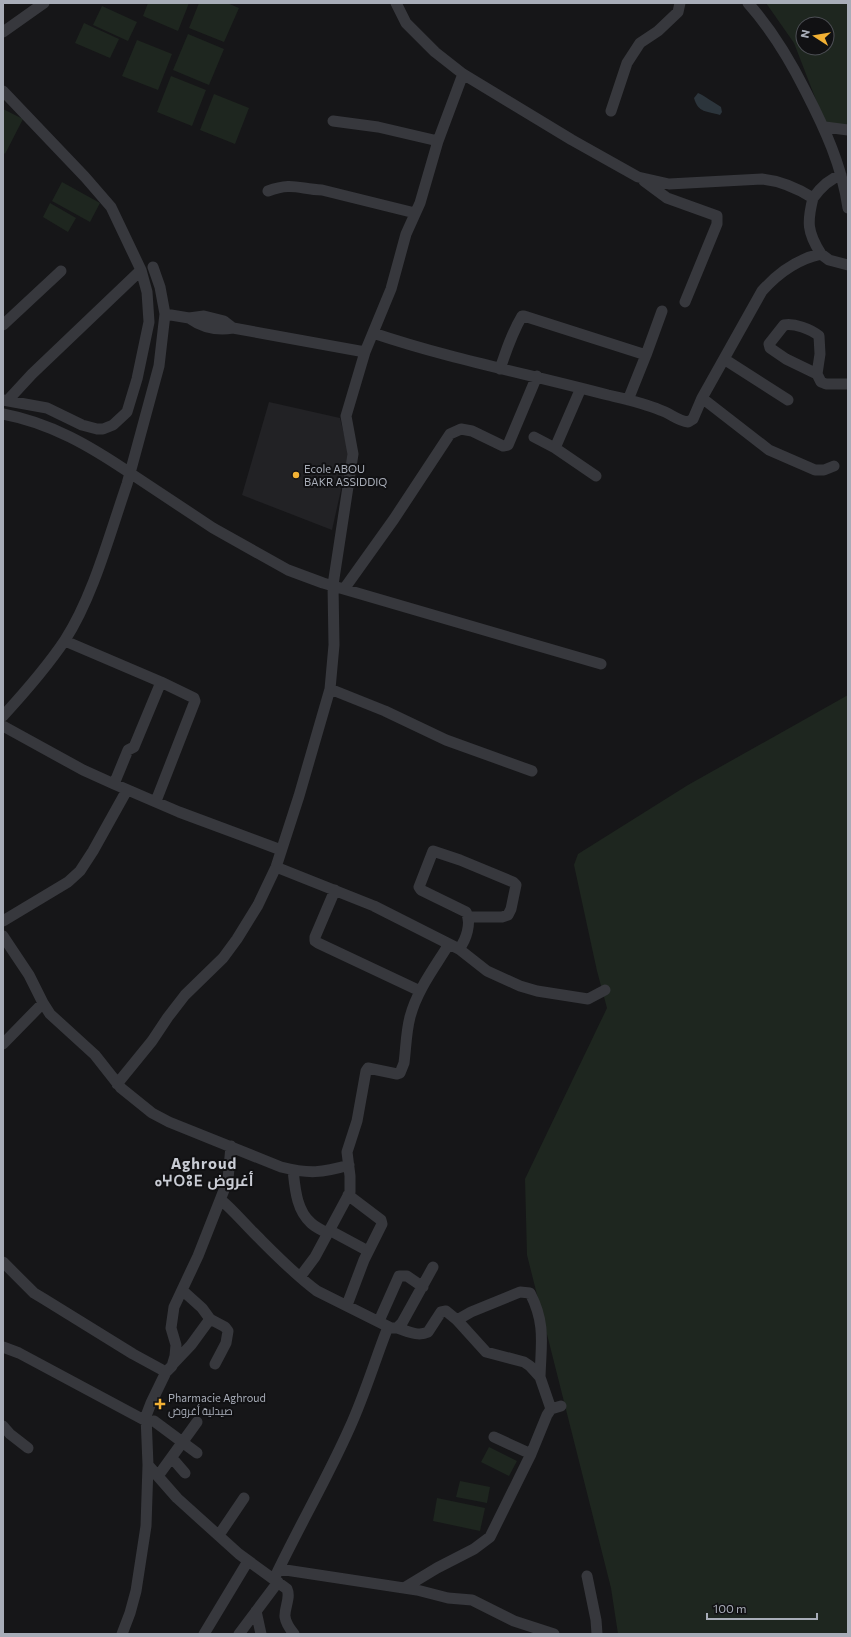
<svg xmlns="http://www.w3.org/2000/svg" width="851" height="1637" font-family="Commissioner,Cairo,'Noto Sans Tifinagh',sans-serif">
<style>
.built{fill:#222225}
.green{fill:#1e261f;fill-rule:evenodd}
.water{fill:#2c353c}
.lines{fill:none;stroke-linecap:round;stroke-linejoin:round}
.minor{stroke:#37383d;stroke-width:11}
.poi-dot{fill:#f2b134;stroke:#111113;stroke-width:1.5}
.labels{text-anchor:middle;stroke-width:4;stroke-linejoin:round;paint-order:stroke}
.poi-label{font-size:11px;fill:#a8adb8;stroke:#111113;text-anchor:start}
.district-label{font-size:15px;font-weight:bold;letter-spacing:1px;fill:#c9ccd4;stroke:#111113}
</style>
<rect width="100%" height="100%" fill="#161618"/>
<path class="built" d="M269,402L340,418L349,454L332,530L242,495Z"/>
<path class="green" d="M148,3H189L178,31L143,16Z
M199,3H227L239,8L224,42L189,28Z
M766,3H848V133L828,131L794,43ZM803,24H827V48H803Z
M102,6L137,22L128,41L93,25Z
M84,23L119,39L110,58L75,43Z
M188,34L224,49L209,85L173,70Z
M137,40L172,54L158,90L122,76Z
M171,76L206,90L192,126L157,112Z
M214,94L249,108L235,144L200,130Z
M3,109L23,119L5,154L3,152Z
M62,182L100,203L90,222L52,201Z
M50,203L76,218L68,232L43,217Z
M848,695V1634H618L611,1588L527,1255L525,1179L607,1008L597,971L574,865L578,854L688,785Z
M489,1447L517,1461L509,1476L481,1462Z
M460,1481L490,1487L487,1503L456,1497Z
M437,1498L485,1508L480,1531L433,1521Z"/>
<path class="water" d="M698,93C703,95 716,104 721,107L722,112L720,115C707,111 698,113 694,98Z"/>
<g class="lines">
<path class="minor" d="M396,3L406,23L435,52L463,74L572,140L638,177L669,184L762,179C781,181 797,188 813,198C821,187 829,179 841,175
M748,3C772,30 790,60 806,92C825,129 842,166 848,208
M3,32L44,3
M3,91L85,177L111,207L141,270L147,292L149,322L137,379L127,412L113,425L103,429H97L82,425L47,408L3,400
M611,111L627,63L640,43L658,31L678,12L680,3
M333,121L378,127L438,141
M825,127L848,130
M644,181L667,198L717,216V224L685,302
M268,191C292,182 299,189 322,190L415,213
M813,198C807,222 807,232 821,254
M165,314L189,318L204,316L224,321L233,328
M189,318C203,328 216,331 233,328L365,352L391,289L406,234L420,203L438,141L463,74
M3,325L61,271
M373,333C450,359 529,374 608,395C625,399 644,403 660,410C670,413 678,421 688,422L693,419L702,398L762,291C778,273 797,259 821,254L829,260L848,265
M646,355L662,311
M724,359L788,400
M500,369C506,351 512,333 522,316H524L646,355L628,400
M817,374L786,359L770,348L769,344L784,325C794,323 811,329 819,336L820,354L817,374L821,382L826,384H848
M702,398L769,450L815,470H824L834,466
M8,400L32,374L141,270
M3,414C51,423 90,446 130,473L159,366L165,314L160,287L153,267
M534,437L555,448L596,476
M555,448L581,388
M344,589L394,519L450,434L461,429L472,431L503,446L508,445L537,376
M65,641L161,682L194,698L195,701L156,801
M330,689L385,711L446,740L532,771
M3,716C25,692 47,667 65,640C93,597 110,533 127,484L130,473L213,528L288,570L323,583L601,664
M3,726L83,770L114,784L179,812L281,850
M114,784L128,750L134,747L161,682
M276,867L374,906L459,949L487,971L520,986L537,991L588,999L605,990
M335,890L315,937V941L318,943L420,991
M3,921L68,882L80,871L93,851L127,790
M3,936L29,975L43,1003L50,1014L95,1055L121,1088L152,1113L169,1122L281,1167C309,1174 322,1173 349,1165
M459,949C466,940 472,923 466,912L421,890L419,887L433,851L460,860L513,882L516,885L511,909L508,915L502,917H469
M3,1044L43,1003
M117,1084L152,1041L168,1017L185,995L223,958L237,939L258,905L276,867L299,796L330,689L334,645L333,585L353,454L346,416L365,352
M293,1170C295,1187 296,1210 311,1223C315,1227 322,1230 327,1233
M221,1200C233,1210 242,1221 254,1233C274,1253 294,1274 317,1291L391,1328H397L402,1323L433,1267
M329,1230L368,1251
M3,1262L34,1293L44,1299L133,1354L166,1372
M300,1277L315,1257L350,1192V1176L347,1152L357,1121L366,1071L368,1068L397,1074L400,1073L404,1063C406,1048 406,1032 410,1017C417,990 435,967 449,944
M347,1305L364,1260L382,1224L381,1220L348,1195
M210,1319L225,1327L228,1331L226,1343L215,1364
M457,1320L471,1312L520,1292L530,1293C546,1324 541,1344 540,1377
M379,1321L399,1276H407L423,1287
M397,1328C407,1331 418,1337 428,1332L441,1312L446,1311L457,1320L486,1352L524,1362L530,1366L540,1377L551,1409
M3,1347L19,1353L146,1421
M173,1364L191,1345L210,1319L202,1308L182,1290
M154,1421L197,1453
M3,1426L10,1434L28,1448
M494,1437L531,1454
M172,1458L185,1473
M148,1465L177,1498L239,1554L287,1589C291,1598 284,1608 285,1617C286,1624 290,1629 294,1634
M158,1476L197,1422
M219,1535L244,1498
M279,1569L417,1590L448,1598L472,1600L514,1621L554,1634
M587,1576L596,1620L597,1634
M274,1579C298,1528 327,1479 350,1427C365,1394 375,1360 388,1327
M404,1588L437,1568L474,1549L490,1537L531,1454L547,1415L551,1409L561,1406
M256,1611L261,1634
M122,1634L130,1613L136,1591L146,1526L148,1465L146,1416L151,1403L166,1372L172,1366L175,1356L176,1345L171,1328L174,1307L198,1256L224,1190L228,1179L231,1146
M204,1634L248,1561
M239,1634L278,1582"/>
</g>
<g class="poi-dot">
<circle cx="296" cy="475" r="4"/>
<path d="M158 1398h4v4h4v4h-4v4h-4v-4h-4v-4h4z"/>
</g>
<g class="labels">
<g class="poi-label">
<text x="304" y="473">Ecole ABOU<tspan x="304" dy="13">BAKR ASSIDDIQ</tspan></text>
<text x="168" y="1402">Pharmacie Aghroud<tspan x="168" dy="13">صيدلية أغروض</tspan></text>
</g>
<g class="district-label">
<text x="204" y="1169">Aghroud<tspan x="204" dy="17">ⴰⵖⵔⵓⴹ أغروض</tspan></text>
</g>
</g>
<rect width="851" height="1637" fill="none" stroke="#a8adb8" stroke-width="8"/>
<g transform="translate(815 36) rotate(282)"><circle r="19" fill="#111113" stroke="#4d4f55"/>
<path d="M0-3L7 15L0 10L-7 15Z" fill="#f2b134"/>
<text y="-6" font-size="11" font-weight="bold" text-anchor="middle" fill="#a8adb8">N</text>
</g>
<path d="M707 1613v6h110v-6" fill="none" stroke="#a8adb8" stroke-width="2"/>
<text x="713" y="1613" font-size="12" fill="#a8adb8" stroke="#111113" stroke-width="3" paint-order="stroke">100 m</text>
</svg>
